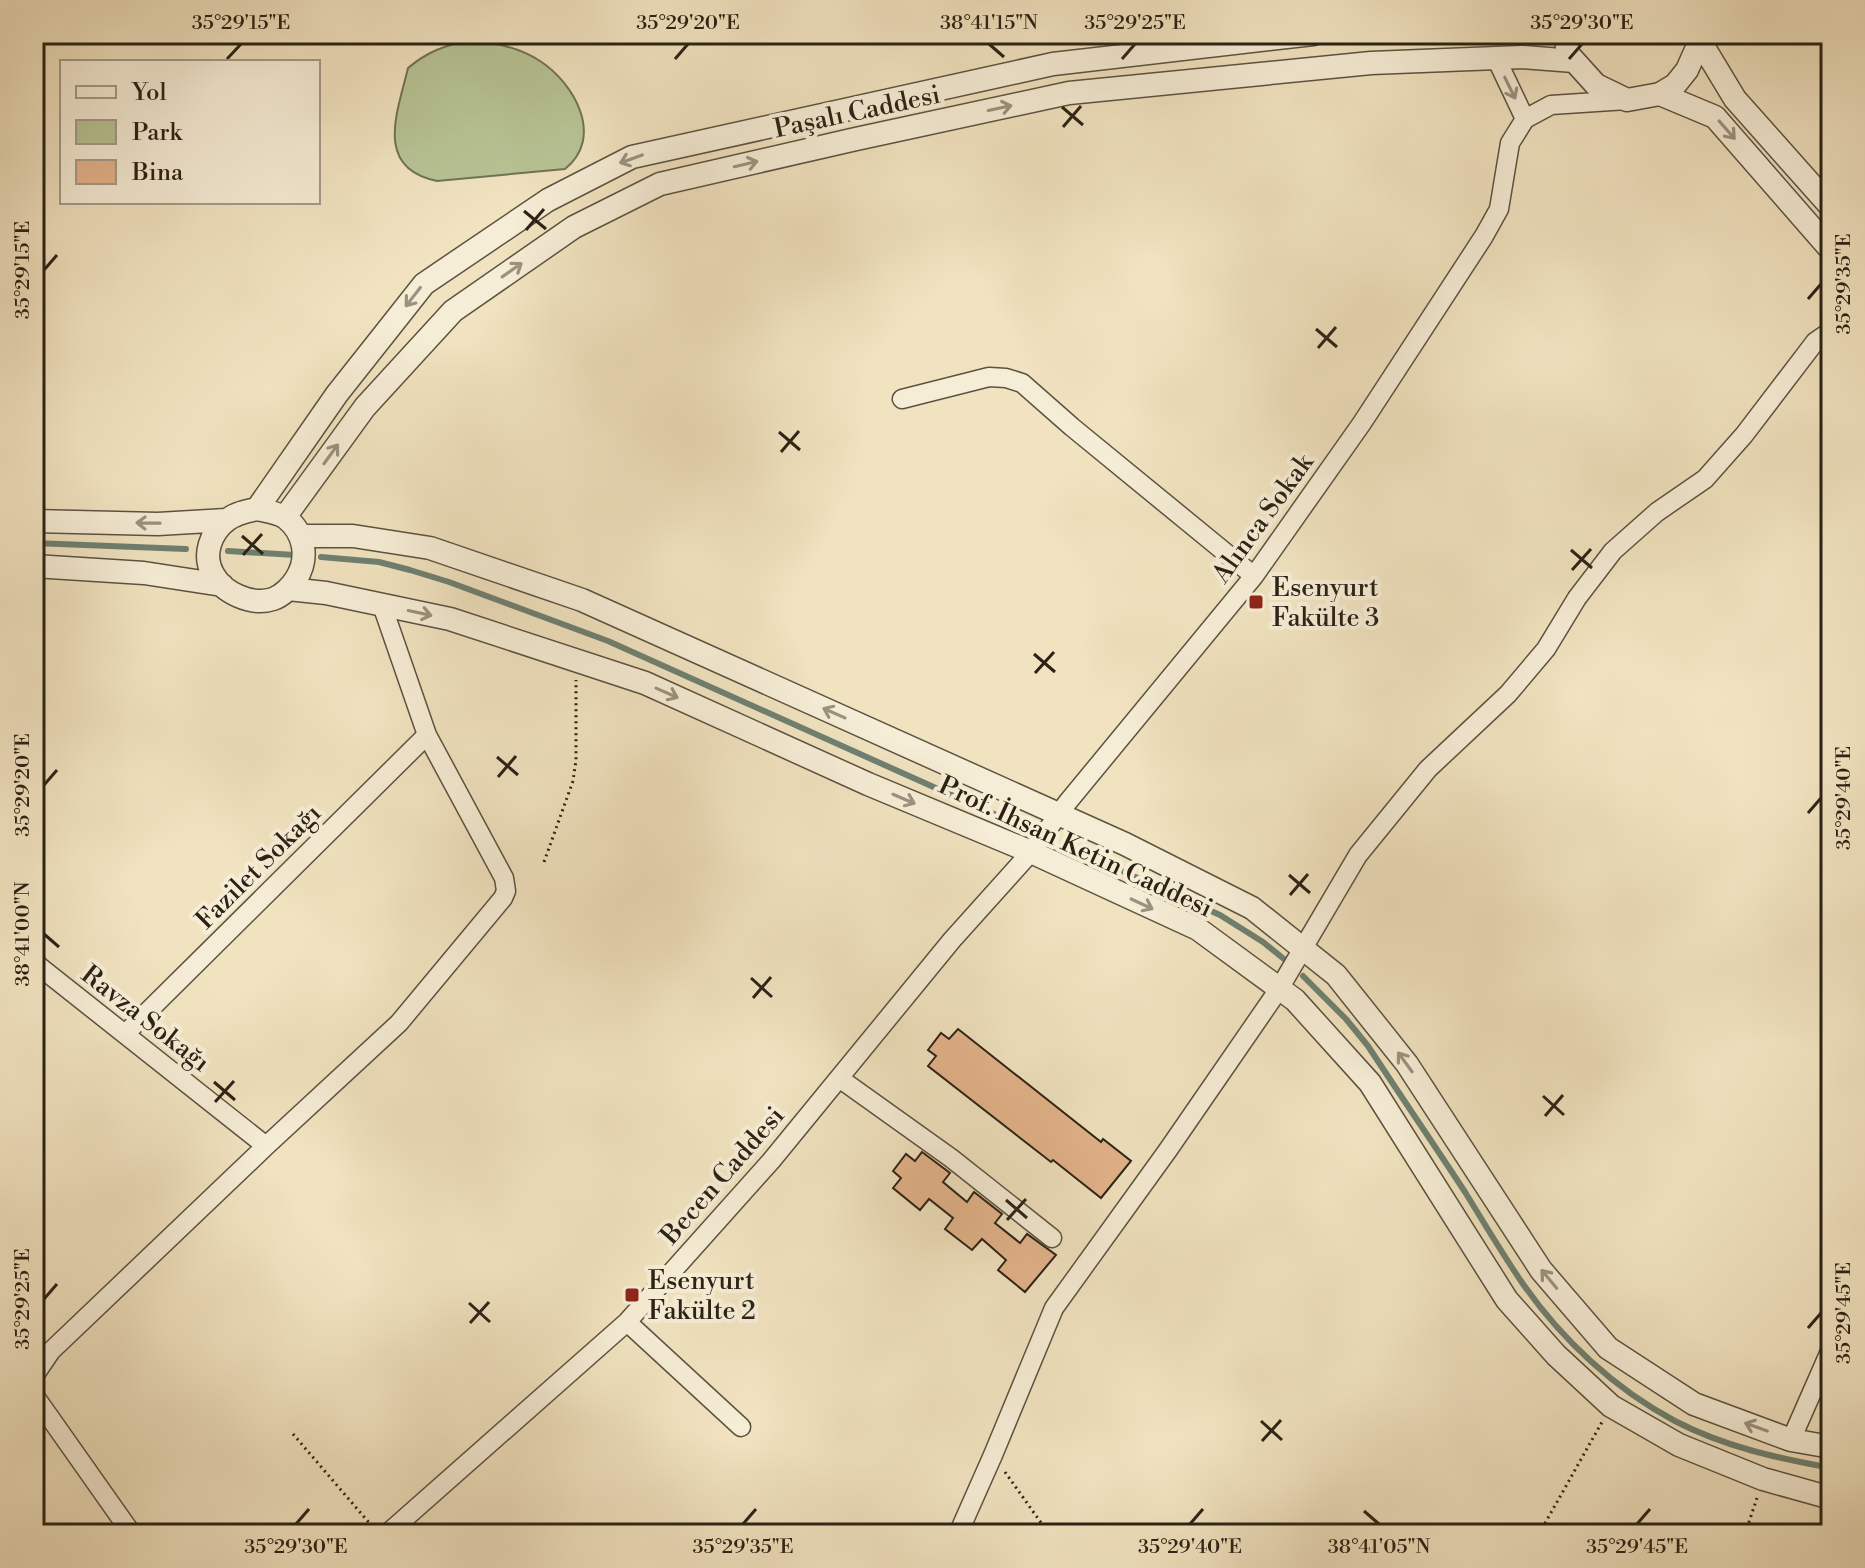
<svg xmlns="http://www.w3.org/2000/svg" width="1865" height="1568" font-family="'Libre Bodoni',serif">
<style>
.green{fill:#b7c495;stroke:#717355;stroke-width:2}
.lines{fill:none;stroke-linecap:round;stroke-linejoin:round}
.stream{stroke:#6e8071;stroke-width:6}
.building{fill:#e4b48b;stroke:#2b2215;stroke-width:2}
.minor-casing{stroke:#5c5240;stroke-width:21}
.tertiary-casing{stroke:#5c5240;stroke-width:25}
.path{stroke:#2b2215;stroke-width:3;stroke-dasharray:2 4;stroke-linecap:butt}
.minor{stroke:#f6edd6;stroke-width:18}
.tertiary{stroke:#f6edd6;stroke-width:22}
.oneway{stroke:#9b927f}
.ticks{fill:none;stroke:#2b2215;stroke-width:3}
.poi-dot{fill:#8f2418;stroke:#f6edd6;stroke-width:3}
.labels{text-anchor:middle;stroke-width:8;stroke-linejoin:round;paint-order:stroke}
.street-label{font-size:26px;fill:#2b2215;stroke:#f6edd6}
.poi-label{font-size:26px;fill:#2b2215;stroke:#f6edd6;text-anchor:start}
.neatline{fill:none;stroke:#2b2215;stroke-width:3}
.ticks-label{font-size:20px;text-anchor:middle;fill:#2b2215}
</style>
<rect width="100%" height="100%" fill="#f1e3c0"/>
<filter id="stains"><feTurbulence type="fractalNoise" baseFrequency=".0025" numOctaves="4"/><feColorMatrix values="0 0 0 0 .2 0 0 0 0 .09 0 0 0 0 .02 0 0 0 .5 -.17"/></filter>
<radialGradient id="worn" r=".72"><stop offset=".6" stop-color="#630" stop-opacity="0"/><stop offset="1" stop-color="#630" stop-opacity=".3"/></radialGradient>
<path class="green" d="M469,41C493,42 520,48 540,61C574,83 605,137 565,169L437,181C373,168 398,111 408,68C427,52 445,45 469,41Z"/>
<g class="lines">
<path class="stream" d="M34,543L186,549
M228,551L295,555
M321,557L379,562L410,570L449,582L608,641L1025,828
M1064,845L1220,915L1263,942L1284,959
M1303,976L1346,1019L1368,1046C1400,1095 1433,1143 1465,1192C1484,1223 1503,1255 1523,1284C1562,1340 1615,1389 1675,1421C1725,1447 1777,1458 1831,1468"/>
</g>
<path class="building" d="M958,1029L1101,1142L1103,1139L1131,1161L1101,1198L1053,1160L1051,1162L928,1066L936,1056L928,1050L941,1033L949,1039Z
M922,1152L950,1173L943,1182L967,1202L974,1192L1002,1214L995,1223L1020,1243L1027,1234L1056,1255L1025,1292L998,1270L1006,1260L982,1239L972,1250L945,1229L953,1218L929,1199L920,1210L893,1188L901,1178L893,1171L906,1154L915,1161Z"/>
<g class="lines">
<defs>
<path id="minor" d="M1496,58L1525,119
M902,399L989,377L1006,378L1022,383L1072,427L1254,576
M34,960L40,967L266,1146
M125,1034L427,735
M839,1078L951,1158L1052,1238
M627,1322L741,1427
M34,1376L51,1351L266,1146L399,1023L503,898L506,891L504,878L427,735L382,605
M34,1395L132,1534
M1791,1440L1831,1349
M387,1534L627,1322L771,1161L952,940L1031,852L1067,803L1254,576L1362,423L1484,236L1499,209L1510,143L1525,119L1551,105L1627,100
M958,1534L993,1455L1054,1308L1168,1150L1279,989L1358,855L1428,769L1508,694L1546,649L1577,598L1613,551L1657,512L1705,479L1744,435L1815,342L1831,331"/>
<path id="tertiary" d="M1565,34L1568,54L1596,85L1627,100L1660,94L1675,85L1687,70L1700,41L1699,34
M1700,41L1735,99L1831,207
M1660,94L1715,117L1831,250
M257,509L337,394L424,284L548,200L632,157L1053,64L1313,34
M257,509C265,511 279,513 286,518C305,533 309,559 296,579C291,587 282,596 273,599C252,606 223,593 213,574C202,555 211,532 227,520C236,513 247,511 257,509Z
M285,517L365,407L453,311L574,227L660,184L856,139L1069,93L1371,63L1522,57L1574,61
M34,521L158,524L226,520
M301,536H353L430,548L582,600L1125,844L1252,908L1336,975L1407,1064L1541,1270L1608,1348L1694,1404L1791,1440L1831,1447
M34,566L144,573L222,585
M288,589L326,593L450,619L645,683L868,784L1031,852L1198,929L1295,1000L1370,1083L1507,1300L1556,1355L1611,1406L1679,1445L1763,1479L1831,1498"/>
</defs>
<use href="#minor" class="minor-casing"/>
<use href="#tertiary" class="tertiary-casing"/>
<path class="path" d="M544,862L573,781L576,760V680
M293,1434L371,1525
M1005,1472L1049,1534
M1539,1534L1602,1422
M1745,1534L1757,1498"/>
<use href="#minor" class="minor"/>
<use href="#tertiary" class="tertiary"/>
</g>
<defs><path id="oneway-shaft" d="M-6 0H5M1.5-3L5.5 0L1.5 3" fill="none" stroke-width="1.6" stroke-linecap="round" stroke-linejoin="round" transform="scale(2)"/></defs>
<g class="oneway">
<use href="#oneway-shaft" transform="translate(1510 88) rotate(64)"/>
<use href="#oneway-shaft" transform="translate(1000 108) rotate(-12)"/>
<use href="#oneway-shaft" transform="translate(1727 130) rotate(49)"/>
<use href="#oneway-shaft" transform="translate(631 159) rotate(160)"/>
<use href="#oneway-shaft" transform="translate(746 164) rotate(-13)"/>
<use href="#oneway-shaft" transform="translate(512 270) rotate(-35)"/>
<use href="#oneway-shaft" transform="translate(413 297) rotate(128)"/>
<use href="#oneway-shaft" transform="translate(331 454) rotate(-54)"/>
<use href="#oneway-shaft" transform="translate(148 523) rotate(-179)"/>
<use href="#oneway-shaft" transform="translate(420 613) rotate(12)"/>
<use href="#oneway-shaft" transform="translate(667 693) rotate(24)"/>
<use href="#oneway-shaft" transform="translate(834 713) rotate(-156)"/>
<use href="#oneway-shaft" transform="translate(904 799) rotate(23)"/>
<use href="#oneway-shaft" transform="translate(1142 904) rotate(25)"/>
<use href="#oneway-shaft" transform="translate(1405 1062) rotate(-126)"/>
<use href="#oneway-shaft" transform="translate(1549 1279) rotate(-130)"/>
<use href="#oneway-shaft" transform="translate(1756 1427) rotate(-160)"/>
</g>
<path class="ticks" d="M989,44L1004,57M227,59L241,44M675,59L688,44M1122,59L1135,44M1569,59L1582,44M1062,107L1083,125M1063,127L1081,106M524,211L546,229M526,230L544,209M44,270L57,255M1808,299L1821,284M1316,329L1337,347M1318,348L1336,327M779,432L800,450M781,452L799,431M242,536L263,554M1571,550L1592,568M243,555L262,534M1572,570L1591,549M1034,654L1055,672M1035,673L1054,652M497,757L518,775M498,777L516,756M44,785L57,770M1808,813L1821,798M1289,875L1310,893M1290,895L1308,874M44,934L59,947M751,978L772,997M753,998L771,977M214,1082L235,1100M1543,1096L1564,1115M215,1102L234,1081M1545,1116L1563,1095M1006,1200L1027,1218M1007,1220L1026,1199M44,1299L57,1284M469,1303L490,1322M470,1323L489,1302M1808,1328L1821,1313M1261,1421L1282,1440M1262,1441L1281,1420M1364,1511L1379,1524M296,1524L309,1509M743,1524L756,1509M1190,1524L1203,1509M1637,1524L1650,1509"/>
<g class="poi-dot">
<rect x="1248" y="594" width="16" height="16" rx="4"/>
<rect x="624" y="1287" width="16" height="16" rx="4"/>
</g>
<g class="labels">
<g class="street-label">
<text transform="translate(857 111) rotate(-12)" y="9">Paşalı Caddesi</text>
<text transform="translate(1262 518) rotate(-54)" y="9">Alınca Sokak</text>
<text transform="translate(1076 846) rotate(25)" y="9">Prof. İhsan Ketin Caddesi</text>
<text transform="translate(258 866) rotate(-45)" y="9">Fazilet Sokağı</text>
<text transform="translate(146 1018) rotate(38)" y="9">Ravza Sokağı</text>
<text transform="translate(722 1175) rotate(-49)" y="9">Becen Caddesi</text>
</g>
<g class="poi-label">
<text x="1272" y="596">Esenyurt<tspan x="1272" dy="30">Fakülte 3</tspan></text>
<text x="648" y="1289">Esenyurt<tspan x="648" dy="30">Fakülte 2</tspan></text>
</g>
</g>
<rect width="1865" height="1568" fill="none" stroke="#f1e3c0" stroke-width="88"/>
<rect x="60" y="60" width="260" height="144" fill="#f6edd6" stroke="#a59c89" stroke-width="2"/>
<rect x="76" y="86" width="40" height="12" fill="#f6edd6" stroke="#a59c89" stroke-width="2"/>
<text x="132" y="100" font-size="24" fill="#2b2215">Yol</text>
<rect x="76" y="120" width="40" height="24" fill="#b7c495" stroke="#a59c89" stroke-width="2"/>
<text x="132" y="140" font-size="24" fill="#2b2215">Park</text>
<rect x="76" y="160" width="40" height="24" fill="#e4b48b" stroke="#a59c89" stroke-width="2"/>
<text x="132" y="180" font-size="24" fill="#2b2215">Bina</text>
<rect x="44" y="44" width="1777" height="1480" class="neatline"/>
<g class="ticks-label">
<text x="241" y="29">35°29'15"E</text>
<text x="688" y="29">35°29'20"E</text>
<text x="989" y="29">38°41'15"N</text>
<text x="1135" y="29">35°29'25"E</text>
<text x="1582" y="29">35°29'30"E</text>
<text transform="translate(22 270) rotate(-90)" y="7">35°29'15"E</text>
<text transform="translate(1843 284) rotate(-90)" y="7">35°29'35"E</text>
<text transform="translate(22 785) rotate(-90)" y="7">35°29'20"E</text>
<text transform="translate(1843 798) rotate(-90)" y="7">35°29'40"E</text>
<text transform="translate(22 934) rotate(-90)" y="7">38°41'00"N</text>
<text transform="translate(22 1299) rotate(-90)" y="7">35°29'25"E</text>
<text transform="translate(1843 1313) rotate(-90)" y="7">35°29'45"E</text>
<text x="296" y="1553">35°29'30"E</text>
<text x="743" y="1553">35°29'35"E</text>
<text x="1190" y="1553">35°29'40"E</text>
<text x="1379" y="1553">38°41'05"N</text>
<text x="1637" y="1553">35°29'45"E</text>
</g>
<rect width="100%" height="100%" filter="url(#stains)"/>
<rect width="100%" height="100%" fill="url(#worn)"/>
</svg>
